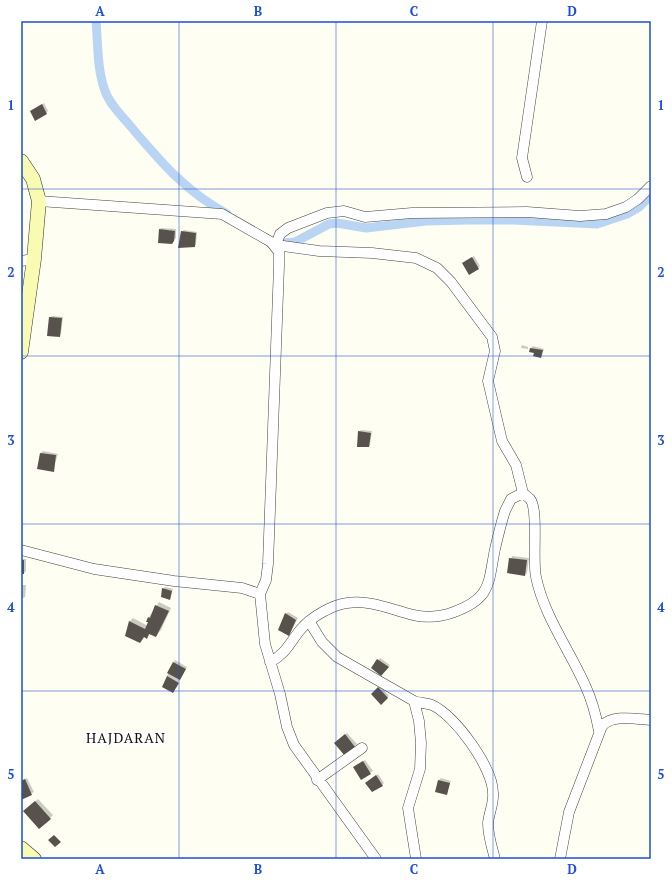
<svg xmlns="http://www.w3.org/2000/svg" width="672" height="880" font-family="'PT Serif',serif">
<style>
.shadow{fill:#0003}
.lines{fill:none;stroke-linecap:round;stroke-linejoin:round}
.canal{stroke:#bad5f3;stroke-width:9}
.building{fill:#58524c}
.minor-casing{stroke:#424242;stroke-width:11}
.secondary-casing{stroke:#313131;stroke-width:15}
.minor{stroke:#fff;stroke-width:10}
.secondary{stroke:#f8fbb1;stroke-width:14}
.grid{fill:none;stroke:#1d4ed8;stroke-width:1;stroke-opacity:0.55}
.labels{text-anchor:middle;stroke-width:4;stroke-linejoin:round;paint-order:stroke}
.quarter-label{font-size:14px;letter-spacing:1px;fill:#0f0f0f;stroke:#fff}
.neatline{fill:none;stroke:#1d4ed8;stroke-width:1.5}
.grid-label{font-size:13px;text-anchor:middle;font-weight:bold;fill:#1d4ed8}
</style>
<rect width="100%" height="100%" fill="#fefef2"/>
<path class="shadow" d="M44,103L48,111L46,113L31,111Z
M161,228L176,229V238L172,243L160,230Z
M184,230L197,232L196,244L194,246L182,232Z
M474,256L480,266L478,268L465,261Z
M52,316L63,317L61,334L59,336L50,318Z
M522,345L528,347V349L521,348Z
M533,346L544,349L541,357L531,348Z
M361,430L372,431L370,445L369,446L359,432Z
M43,451L58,454L53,470L41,453Z
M512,556L529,558L527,573L525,575L508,572Z
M21,559H26V571L24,573H21Z
M21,585H26L25,597L23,598H21Z
M165,587L173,589L170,599L163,589Z
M159,602L171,608L161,630L156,636L150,634L147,637L144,636L140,642L126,635L130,621L133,618L148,626L149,617Z
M288,612L298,618L290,633L286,614Z
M380,658L390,665L383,673L372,668Z
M175,660L187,667L173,692L167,676Z
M380,686L389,696L381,703L372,694Z
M347,733L357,744L345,755L337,741Z
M365,760L373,771L362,778L356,765Z
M378,774L384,783L382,785L368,781Z
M27,778L34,792L21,799V781Z
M441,778L451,781L446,794L439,780Z
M38,799L53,815L40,828L25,811Z"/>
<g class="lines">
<path class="canal" d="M96,21C98,44 97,69 105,91C110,105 123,117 132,128C161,162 186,192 227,214
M282,243L295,242L329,224L337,223L366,228L426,221L468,220H513L597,224L627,214L639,207L651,195"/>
</g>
<path class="building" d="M42,104L47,114L35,121L30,111Z
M159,229L175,231L174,241L172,244L158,243Z
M181,231L196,233L195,247L178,248Z
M472,257L479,269L469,275L462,263Z
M49,317L62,318L60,337L47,336Z
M530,348L543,350L541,358L533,356L534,353L529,352Z
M358,431L371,433L369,447H357Z
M40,453L56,455L54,472L37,469Z
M509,558L527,560L525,576L507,573Z
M21,560H24V574H21Z
M162,588L172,591L170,600L161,597Z
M155,605L169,611L156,637L149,634L147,639L144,637L140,643L125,636L129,621L145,629L148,622H146L148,617L150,618Z
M285,613L296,620L289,636L278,630Z
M377,659L389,667L381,676L371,668Z
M173,662L186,669L180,680L167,673Z
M167,676L179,683L173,693L162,687Z
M378,687L388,698L381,705L371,694Z
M345,734L355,747L345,756L334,743Z
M363,761L371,774L361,780L353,767Z
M376,775L383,786L372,792L365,783Z
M25,779L32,795L21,800V781Z
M438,780L450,783L447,795L435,792Z
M35,801L51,819L39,829L23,811Z
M54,835L61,842L55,847L48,840Z"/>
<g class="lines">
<defs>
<path id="minor" d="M527,177L522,158L542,21
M39,201L222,214L271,242L279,252V266L268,564L266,580L260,594L265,644L280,694L287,727L294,745L376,859
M276,245L319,251L372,253L416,258L437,268L451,282L492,337L495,351L488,381L502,441L516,465L523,493
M275,247L280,234L288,228L327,213L344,211L365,217L412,213L527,212L580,216L606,214L626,207L638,199L651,186
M21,261L34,259
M21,550L94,569L174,581L242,588L260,594
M309,621L322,642L337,657L414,701L419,721L421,743L420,769L408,808L416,859
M270,662C286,654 290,642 301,629C311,617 332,605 347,603C369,599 392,610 413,615C427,618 441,617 454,612C492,598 488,583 495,549C498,536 501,523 505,511L511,499L523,493C525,495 528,497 530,499C539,509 532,560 536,577C544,616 569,649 585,685C592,700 596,715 599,731
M414,701C419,703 426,703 432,705C455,715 493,768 493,793C494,803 489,813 488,823C488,836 492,847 495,859
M317,780L362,748
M560,859L569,812L602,726C612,714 637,719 651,720"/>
<path id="secondary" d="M21,161L33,179L39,201L34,259L21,352
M21,848L34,859"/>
</defs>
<use href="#minor" class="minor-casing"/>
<use href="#secondary" class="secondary-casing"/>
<use href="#minor" class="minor"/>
<use href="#secondary" class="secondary"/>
</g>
<path class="grid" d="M179,21V859M336,21V859M493,21V859M21,189H651M21,356H651M21,524H651M21,691H651"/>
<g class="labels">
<g class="quarter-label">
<text x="126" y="743">HAJDARAN</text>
</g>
</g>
<rect width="672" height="880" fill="none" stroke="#ffffff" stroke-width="44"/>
<rect x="22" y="22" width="628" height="836" class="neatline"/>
<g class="grid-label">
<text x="100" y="16">A</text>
<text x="258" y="16">B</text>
<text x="414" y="16">C</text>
<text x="572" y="16">D</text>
<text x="11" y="110">1</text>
<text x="661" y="110">1</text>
<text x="11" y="277">2</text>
<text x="661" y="277">2</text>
<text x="11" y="445">3</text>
<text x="661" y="445">3</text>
<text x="11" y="612">4</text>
<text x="661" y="612">4</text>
<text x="11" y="779">5</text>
<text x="661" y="779">5</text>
<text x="100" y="874">A</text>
<text x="258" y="874">B</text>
<text x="414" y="874">C</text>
<text x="572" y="874">D</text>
</g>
</svg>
